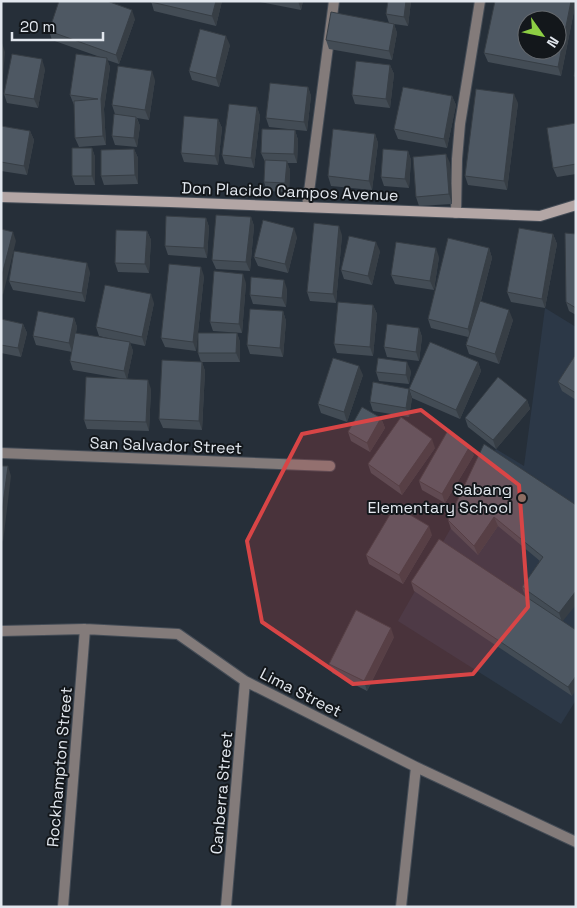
<svg xmlns="http://www.w3.org/2000/svg" width="577" height="908" font-family="'Space Grotesk',sans-serif">
<style>
.built{fill:#2c3847}
.lines{fill:none;stroke-linecap:round;stroke-linejoin:round}
.minor-casing{stroke:#444c56;stroke-width:12}
.secondary-casing{stroke:#444c56;stroke-width:12}
.minor{stroke:#837b7a;stroke-width:10}
.secondary{stroke:#b3a6a5;stroke-width:10}
.wall{fill:#434c55}
.shaded-wall{fill:#373e45}
.building{fill:#4e5863;stroke:#373e45;fill-rule:evenodd}
.marked{fill:#d84546;fill-opacity:0.2;stroke:#d84546;stroke-width:4;stroke-linejoin:round}
.education-dot{fill:#8d6e63;stroke:#13171b;stroke-width:2}
.labels{text-anchor:middle;stroke-width:4;stroke-linejoin:round;paint-order:stroke}
.street-label{font-size:16px;fill:#e2e7ee;stroke:#13171b}
.poi-label{font-size:16px;fill:#e2e7ee;stroke:#13171b;text-anchor:end}
</style>
<rect width="100%" height="100%" fill="#262f39"/>
<path class="built" d="M545,308L576,327V700L561,724L398,621L496,449L524,466Z"/>
<g class="lines">
<defs>
<path id="minor" d="M307,207L334,1
M456,213L457,159L460,124L480,1
M1,453L330,466
M1,631L85,629L178,634L245,681L416,767L576,842
M63,907L85,629
M226,907L245,681
M401,907L416,767"/>
<path id="secondary" d="M1,197L170,202L540,216L576,205"/>
</defs>
<use href="#minor" class="minor-casing"/>
<use href="#secondary" class="secondary-casing"/>
<use href="#minor" class="minor"/>
<use href="#secondary" class="secondary"/>
</g>
<path class="wall" d="M151,1H222L216,26L154,11Z
M255,1H303L301,10Z
M411,1L408,26L394,24L397,33L392,60L329,49L326,40L389,23L386,14Z
M576,1L561,76L488,62L484,53Z
M135,19L119,64L107,60L110,67L104,109L106,145L79,147L75,138L74,105L70,95L100,57L52,40L49,31Z
M230,45L219,87L192,80L189,71Z
M390,65L394,74L390,108L355,104L352,95Z
M45,69L38,108L7,103L4,94Z
M155,80L149,120L137,118L140,126L137,147L115,145L112,136L115,114L112,105Z
M308,87L311,96L307,131L269,127L266,118Z
M452,96L456,105L447,148L398,139L394,129Z
M518,103L507,190L468,185L465,176Z
M257,107L260,116L254,168L225,164L222,155Z
M218,119L222,128L218,165L184,162L181,153Z
M576,123V174L557,177L553,168Z
M1,126L30,131L34,140L27,175L1,171Z
M295,130L298,140L297,163H287L290,170L289,192L267,191L264,182L265,162L261,153Z
M375,134L378,143L372,190L331,186L328,176Z
M92,148L95,157V185H75L72,176Z
M134,149L138,158V184L104,185L101,176Z
M408,151L411,160L409,188L384,186L381,177Z
M450,163L452,204L419,206L416,197Z
M251,217L254,226L250,271L216,269L212,260Z
M206,218L209,227L207,258L168,255L165,246Z
M147,231L151,240L149,273L118,272L115,263Z
M553,234L557,244L545,308L511,302L507,292Z
M576,234V315L569,311L566,302Z
M342,235L336,303L310,301L307,292Z
M297,237L288,273L258,266L254,257Z
M489,248L492,258L481,301L513,320L499,364L469,354L466,345L468,337L431,328L428,319Z
M380,251L372,285L344,279L341,270Z
M439,257L434,290L395,284L391,275Z
M90,272L85,302L13,290L9,281Z
M204,276L196,351L165,347L161,338Z
M246,283L242,333L213,331L210,322Z
M287,289L286,307L253,304L250,295Z
M154,303L145,346L130,343L133,351L127,379L151,389L149,431L87,429L84,420L125,379L73,370L70,361L72,352L36,345L33,336L74,318L77,327L76,333L125,342L99,336L96,327Z
M373,305L377,314L373,356L337,353L334,344Z
M283,311L286,321L283,357L250,354L247,345Z
M1,319L23,324L27,333L21,357L1,353Z
M419,328L422,337L419,361L387,357L384,347Z
M237,333L240,342V362H202L205,371L202,430L163,428L159,419L201,362L198,353Z
M576,354V400L562,391L558,382Z
M478,362L481,371L460,419L412,398L409,389Z
M411,371L409,384L379,381L376,372Z
M363,375L347,422L321,413L318,404Z
M412,398L409,417L373,411L370,402Z
M527,400L530,409L496,449L468,427L465,418Z
M381,418L385,428L370,452L351,441L348,432Z
M435,448L402,495L371,473L368,464Z
M474,455L445,503L422,490L419,481Z
M576,505L563,621L572,696L414,591L411,582L525,596L522,587L540,561L498,526L478,555L451,529L448,520Z
M432,535L403,584L369,564L366,555Z
M394,637L367,691L332,673L329,664Z"/>
<path class="shaded-wall" d="M216,1H222L216,26L212,16Z
M298,1H303L301,10Z
M406,1H411L408,26L404,17Z
M571,1H576L561,76L558,67Z
M132,10L135,19L119,64L116,55Z
M394,24L397,33L392,60L389,51Z
M226,36L230,45L219,87L216,78Z
M2,43L5,52L1,100V52Z
M107,58L110,67L104,109L106,145L103,136L101,99Z
M42,59L45,69L38,108L34,99Z
M390,65L394,74L390,108L386,99Z
M152,71L155,80L149,120L145,110Z
M308,87L311,96L307,131L304,122Z
M514,94L518,103L507,190L504,181Z
M452,96L456,105L447,148L444,139Z
M257,107L260,116L254,168L251,158Z
M136,117L140,126L137,147L134,138Z
M218,119L222,128L218,165L215,156Z
M295,130L298,140L297,163L294,154Z
M30,131L34,140L27,175L24,166Z
M375,134L378,143L372,190L369,181Z
M92,148L95,157V185L92,176Z
M134,149L138,158V184L135,175Z
M408,151L411,160L409,188L405,179Z
M446,154L450,163L452,204L449,194Z
M287,161L290,170L289,192L285,183Z
M251,217L254,226L250,271L246,262Z
M206,218L209,227L207,258L204,248Z
M339,226L342,235L336,303L333,294Z
M294,228L297,237L288,273L285,264Z
M147,231L151,240L149,273L145,264Z
M13,232L16,241L3,295L1,291V279Z
M553,234L557,244L545,308L542,299Z
M376,242L380,251L372,285L368,276Z
M436,248L439,257L434,290L430,281Z
M489,248L492,258L471,338L468,329Z
M87,263L90,272L85,302L82,293Z
M201,267L204,276L196,351L193,342Z
M243,274L246,283L242,333L239,324Z
M284,280L287,289L286,307L282,298Z
M151,294L154,303L145,346L142,337Z
M373,305L377,314L373,356L370,347Z
M509,310L513,320L499,364L495,354Z
M283,311L286,321L283,357L280,348Z
M74,318L77,327L72,352L69,343Z
M23,324L27,333L21,357L18,348Z
M419,328L422,337L419,361L416,352Z
M237,333L240,342V362L236,353Z
M130,342L133,351L127,380L124,371Z
M202,362L205,371L202,430L199,421Z
M407,362L411,371L409,384L406,375Z
M478,362L481,371L460,419L456,410Z
M359,366L363,375L347,422L344,412Z
M148,380L151,389L149,431L146,422Z
M409,389L412,398L409,417L406,408Z
M527,400L530,409L496,449L493,440Z
M381,418L385,428L370,452L367,443Z
M432,439L435,448L402,495L399,486Z
M470,446L474,455L445,503L442,494Z
M8,466L11,476L3,542L1,537V519Z
M494,517L498,526L478,555L474,546Z
M429,526L432,535L403,584L399,575Z
M576,591V605L562,622L559,613Z
M391,628L394,637L367,691L364,681Z
M576,676V690L572,696L568,687Z"/>
<path class="building" d="M59,1H107L132,10L116,55L49,31Z
M151,1H216L212,16L151,2Z
M388,1H406L404,17L386,14Z
M495,1H571L558,67L484,53ZM527,20H557V50H527Z
M331,12L394,24L389,51L326,40Z
M200,29L226,36L216,78L189,71Z
M12,54L42,59L34,99L4,94Z
M76,54L107,58L101,99L103,136L75,138L74,101L98,99L70,95Z
M356,61L390,65L386,99L352,95Z
M118,66L152,71L145,110L112,105Z
M576,69V77L574,76Z
M270,83L308,87L304,122L266,118Z
M403,87L452,96L444,139L394,129Z
M476,89L514,94L504,181L465,176Z
M229,104L257,107L251,158L222,155Z
M114,114L136,117L134,138L112,136Z
M184,116L218,119L215,156L181,153Z
M576,123V164L553,168L547,128Z
M1,126L30,131L24,166L1,162Z
M262,129L295,130L294,154L261,153Z
M333,129L375,134L369,181L328,176Z
M72,148H92V176H72Z
M134,149L135,175L101,176V150Z
M383,149L408,151L405,179L381,177Z
M446,154L449,194L416,197L413,157Z
M265,160L287,161L285,183L264,182Z
M216,215L251,217L246,262L212,260Z
M166,216L206,218L204,248L165,246Z
M263,220L294,228L285,264L254,257Z
M314,223L339,226L333,294L307,292Z
M519,228L553,234L542,299L507,292Z
M1,229L13,232L1,279Z
M116,230L147,231L145,264L115,263Z
M565,233L576,234V308L566,302Z
M349,236L376,242L368,276L341,270Z
M448,238L489,248L468,329L428,319Z
M396,242L436,248L430,281L391,275Z
M14,251L87,263L82,293L9,281Z
M169,264L201,267L193,342L161,338Z
M214,271L243,274L239,324L210,322Z
M251,277L284,280L282,298L250,295Z
M105,285L151,294L142,337L96,327Z
M480,301L509,310L495,354L466,345Z
M338,302L373,305L370,347L334,344Z
M250,309L283,311L280,348L247,345Z
M38,311L74,318L69,343L33,336Z
M1,319L23,324L18,348L1,345Z
M387,324L419,328L416,352L384,347Z
M75,333L130,342L124,371L70,361Z
M198,333H237L236,353H198Z
M430,342L478,362L456,410L409,389Z
M576,354V393L558,382Z
M333,358L359,366L344,412L318,404Z
M378,358L407,362L406,375L376,372Z
M162,360L202,362L199,421L159,419Z
M86,377L148,380L146,422L84,420Z
M498,377L527,400L493,440L465,418Z
M373,382L409,389L406,408L370,402Z
M362,407L381,418L367,443L348,432Z
M401,417L432,439L399,486L368,464Z
M447,432L470,446L442,494L419,481Z
M484,444L576,505V591L559,613L522,587L543,557L494,517L474,546L448,520Z
M1,466H8L1,519Z
M395,506L429,526L399,575L366,555Z
M439,539L576,630V676L568,687L411,582Z
M356,610L391,628L364,681L329,664Z"/>
<path class="marked" d="M421,410L519,485L528,607L473,674L353,684L262,622L247,541L302,434Z"/>
<circle class="education-dot" cx="522" cy="498" r="5"/>
<g class="labels">
<g class="street-label">
<text transform="translate(290 191) rotate(2)" y="6">Don Placido Campos Avenue</text>
<text transform="translate(166 445) rotate(2)" y="6">San Salvador Street</text>
<text transform="translate(301 692) rotate(27)" y="6">Lima Street</text>
<text transform="translate(59 767) rotate(-85)" y="6">Rockhampton Street</text>
<text transform="translate(221 793) rotate(-85)" y="6">Canberra Street</text>
</g>
<g class="poi-label">
<text x="512" y="495">Sabang<tspan x="512" dy="18">Elementary School</tspan></text>
</g>
</g>
<rect width="577" height="908" fill="none" stroke="#e2e7ee" stroke-width="5"/>
<g transform="translate(542 35) rotate(123)"><circle r="24" fill="#13171b" stroke="#666a6f"/>
<path d="M0-4L9 19L0 12L-9 19Z" fill="#8dce44"/>
<text y="-8" font-size="14" font-weight="bold" text-anchor="middle" fill="#e2e7ee">N</text>
</g>
<path d="M12 32v8h91v-8" fill="none" stroke="#e2e7ee" stroke-width="2.5"/>
<text x="20" y="32" font-size="15" fill="#e2e7ee" stroke="#13171b" stroke-width="4" paint-order="stroke">20 m</text>
</svg>
